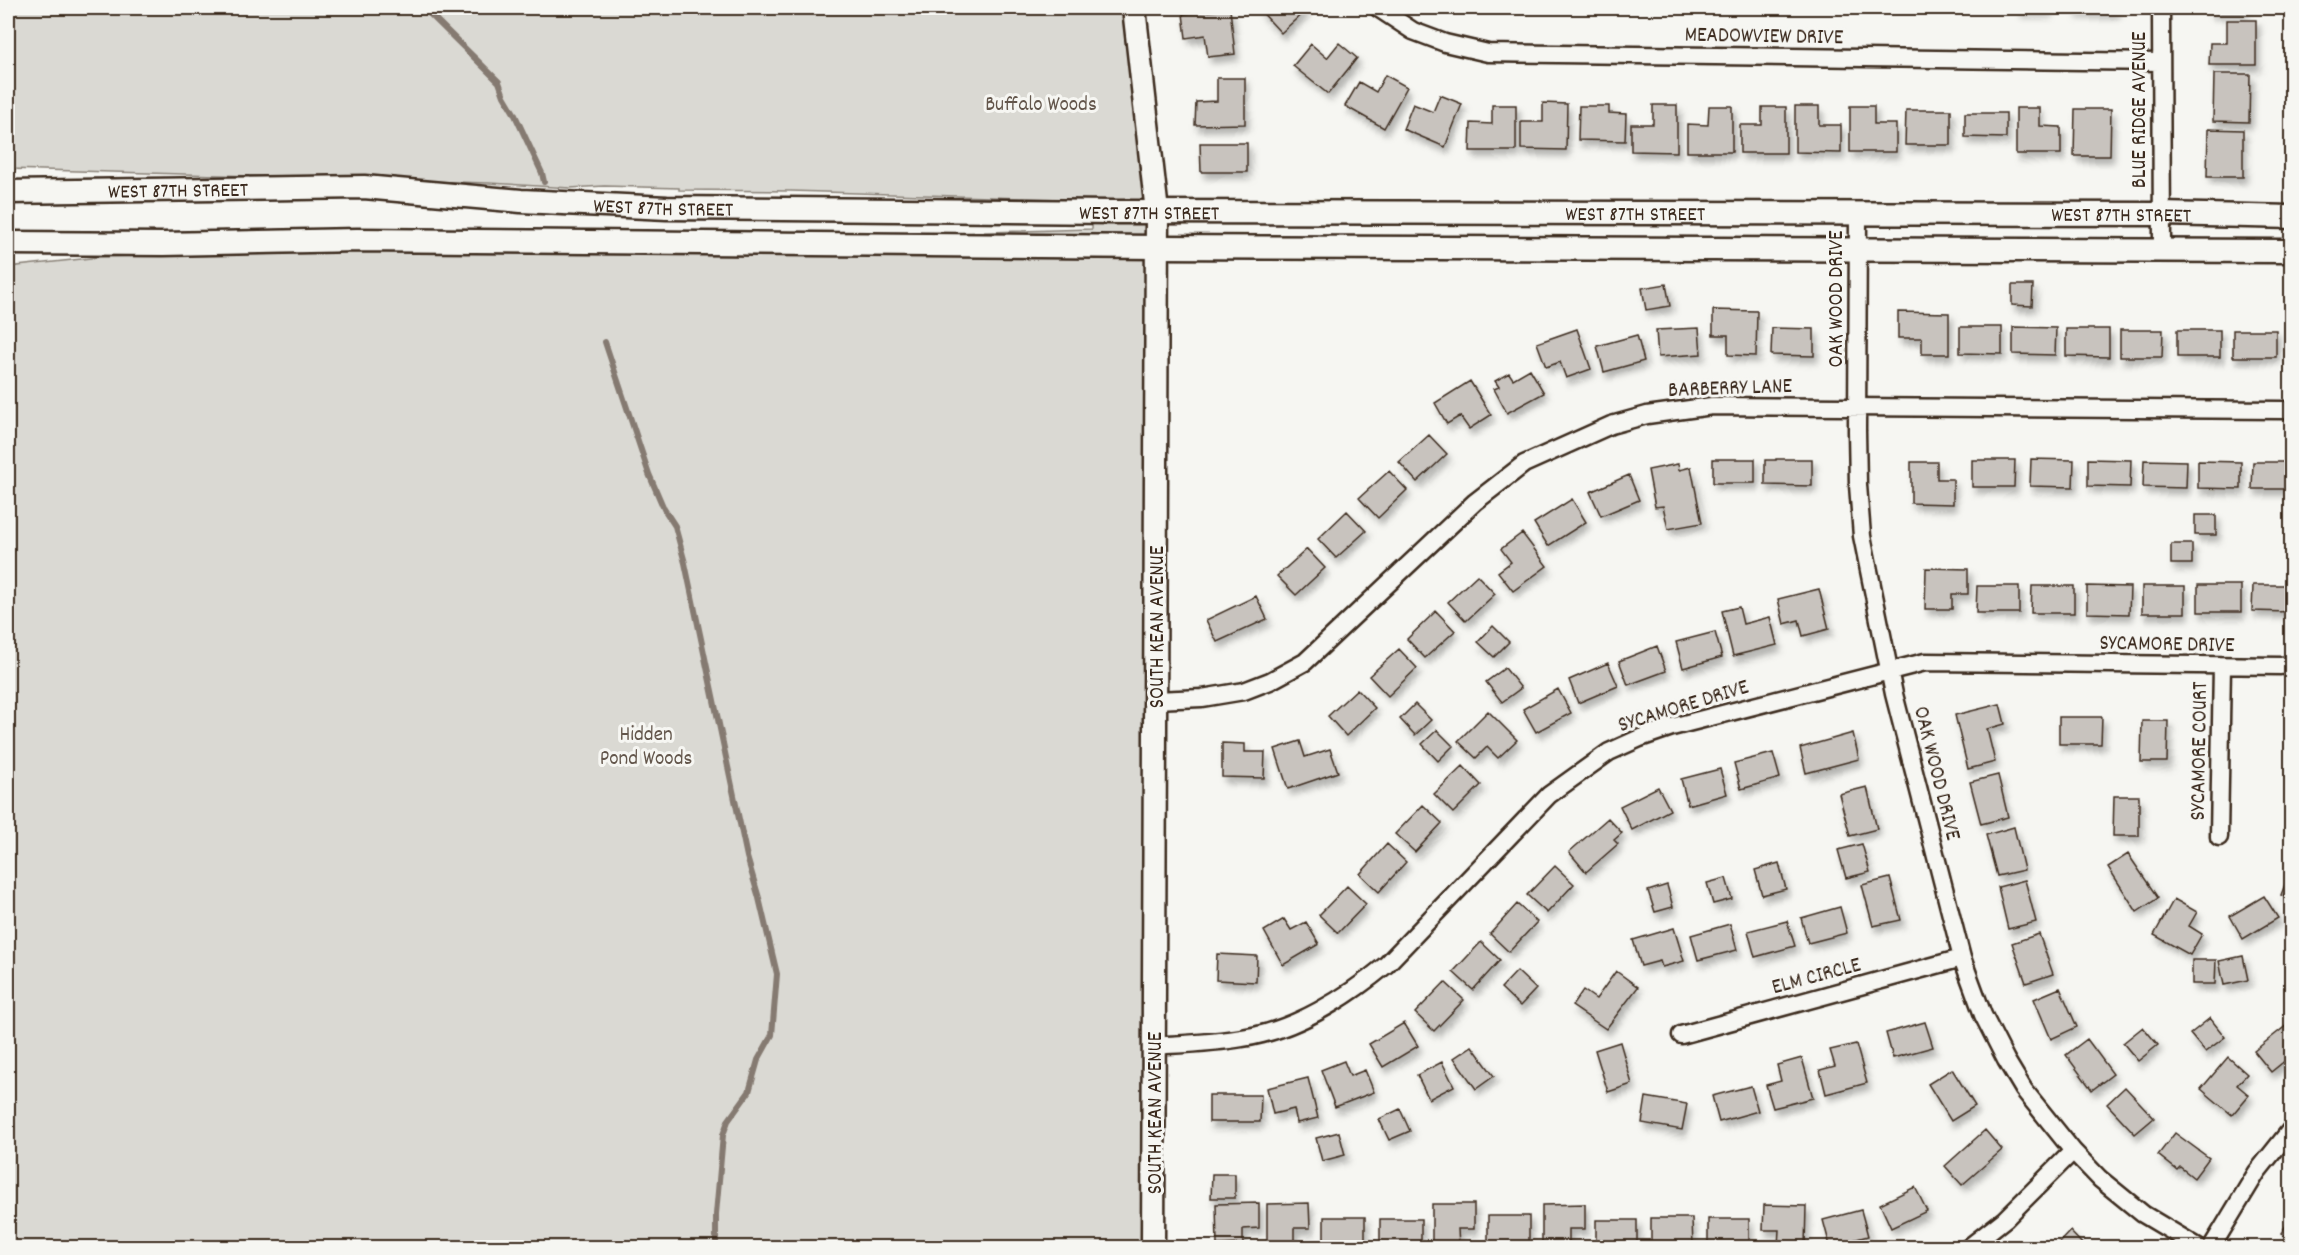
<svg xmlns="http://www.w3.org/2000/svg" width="2299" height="1255" font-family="Dekko,sans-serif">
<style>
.green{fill:#dad9d3;stroke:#8a8278;stroke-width:1.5}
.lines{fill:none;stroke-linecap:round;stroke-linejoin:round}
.stream{stroke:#857a71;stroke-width:6}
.building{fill:#c8c3be;stroke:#3b2a1e;stroke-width:1.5;filter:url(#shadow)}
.street-casing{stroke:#3b2a1e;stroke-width:21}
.secondary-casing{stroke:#3b2a1e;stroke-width:27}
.street{stroke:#f6f6f2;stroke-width:16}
.secondary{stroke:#f6f6f2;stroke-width:22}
.labels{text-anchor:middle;stroke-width:6;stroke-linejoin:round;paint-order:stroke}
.street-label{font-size:21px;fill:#3b2a1e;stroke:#f6f6f2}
.park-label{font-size:21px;fill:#63564b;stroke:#f6f6f2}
</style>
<defs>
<filter id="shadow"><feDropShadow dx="3.5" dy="6" stdDeviation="3" flood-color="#0004"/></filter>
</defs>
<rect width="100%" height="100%" fill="#f6f6f2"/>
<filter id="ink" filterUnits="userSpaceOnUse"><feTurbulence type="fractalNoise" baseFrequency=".0167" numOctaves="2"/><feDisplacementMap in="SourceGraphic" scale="12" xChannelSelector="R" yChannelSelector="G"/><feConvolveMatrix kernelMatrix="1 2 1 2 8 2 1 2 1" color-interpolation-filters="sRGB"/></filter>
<g filter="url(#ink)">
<path class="green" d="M8,8H1130L1150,229L1151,1247H8V267L100,257L1092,229L1093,200L791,191L679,190V188L604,186L570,188L489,183L8,169Z"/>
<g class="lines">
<path class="stream" d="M424,8L499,82L504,96L514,113L542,173L544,182
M605,342L649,474L664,509L675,526L685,563L747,857L759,898L777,974L772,1035L758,1060L749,1092L728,1121L723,1135L716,1214V1248"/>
</g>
<path class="building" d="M1258,8H1304L1306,10L1281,33Z
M2018,8H2048V11H2018Z
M2074,8H2116V12H2074Z
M2209,8H2245V12H2209Z
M1230,9L1235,54L1208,57L1205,35L1186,38L1183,14Z
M2227,20H2256V65H2209L2210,43H2227Z
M1339,43L1357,58L1328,94L1293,66L1311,44L1327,58Z
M2214,74H2250L2249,122L2213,121Z
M1385,75L1407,87L1384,128L1345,106L1359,82L1376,92Z
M1217,78H1245V124L1195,125L1196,102L1217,101Z
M1440,95L1462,104L1445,147L1403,129L1413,104L1433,112Z
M1543,103L1567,104L1566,150L1521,149V122H1543Z
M1492,105H1516V151H1470L1471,123L1492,124Z
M1653,105H1677V152L1631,151V124H1653Z
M1579,106H1609V113L1626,114L1625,141L1578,140Z
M1709,106H1732V152H1687V124L1708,125Z
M1795,106H1819V125H1841V153L1795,152Z
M1850,106H1874V124H1896V152H1850Z
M1762,107H1786V153H1740V125H1762Z
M2016,108H2040V126L2061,127V154H2016Z
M2075,109H2111L2110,156H2074Z
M1906,110H1951V145H1905Z
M1965,113H2006V138L1965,137Z
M2208,129L2243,130V177H2207Z
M1200,143H1247V172H1201Z
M1666,284L1670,306L1646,310L1642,288Z
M2012,285H2033L2032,306L2012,305Z
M1713,310L1757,311L1756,356L1728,355V335H1713Z
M1898,312L1949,313V354H1922V338H1898Z
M2287,314H2292V355H2287Z
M1960,327H2002V354L1960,353Z
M2013,327L2056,328L2055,355L2013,354Z
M1699,328L1701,354L1658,357L1656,330Z
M1772,328L1814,329V356L1771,355Z
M1577,329L1591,369L1566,378L1560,362L1546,367L1537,343Z
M2066,329H2109V357L2066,356Z
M2120,330H2163L2162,357H2120Z
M2177,330H2220V357H2177Z
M2233,330H2276V357H2233Z
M1637,335L1644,361L1604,372L1597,346Z
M1530,369L1544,393L1507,413L1494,389L1499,387L1495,381L1509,373L1513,379Z
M1470,381L1491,415L1469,429L1460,416L1447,424L1435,403Z
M1429,435L1447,454L1417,482L1399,462Z
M1713,459H1755V483H1713Z
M1776,459H1812V486L1765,485V460H1776Z
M2031,459L2074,460L2073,487L2030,486Z
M2088,459L2131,460L2130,487L2088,486Z
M1972,460H2015L2014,487H1972Z
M2144,460L2187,461L2186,488L2143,487Z
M2198,461L2241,462V489L2198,488Z
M1911,462H1937V479H1953V504L1911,503Z
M2253,462H2292V489H2252Z
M1678,464L1679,470L1691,467L1702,523L1668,529L1663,506L1655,507L1648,470Z
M1389,471L1407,490L1378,518L1359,498Z
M1629,475L1639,500L1601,516L1590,492Z
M1572,499L1586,522L1548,546L1534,523Z
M1347,511L1366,531L1336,558L1318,539Z
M2195,515H2216V535H2195Z
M1522,533L1547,566L1513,591L1498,572L1511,562L1501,549Z
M2171,544H2192V564H2171Z
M1307,549L1325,568L1296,595L1277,576Z
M1926,568L1968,569V594H1952V609H1925Z
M1477,575L1495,594L1466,621L1448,602Z
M2198,585H2241V612H2198Z
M2253,585H2292V612L2252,611Z
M1977,586H2019V613H1976Z
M2032,586H2074V613H2031Z
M2087,586L2130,587L2129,614L2087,613Z
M2142,586H2185V613H2142Z
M1819,589L1829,629L1803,636L1799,620L1784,624L1778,599Z
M1256,596L1267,619L1217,642L1206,620Z
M1739,607L1743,624L1770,617L1777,645L1733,656L1722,611Z
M1436,611L1455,631L1425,658L1407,639Z
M1493,626L1509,642L1494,657L1478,642Z
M1715,632L1722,657L1683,668L1676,642Z
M1657,646L1666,671L1628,685L1619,661Z
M1399,649L1417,668L1388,696L1369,676Z
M1608,663L1618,686L1578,703L1569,680Z
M1505,668L1521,688L1502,702L1486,682Z
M1357,689L1375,708L1346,736L1328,716Z
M1558,689L1571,713L1536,732L1523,709Z
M1415,704L1431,720L1415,735L1400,719Z
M2000,704L2005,724L1987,729L1995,762L1968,769L1955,715Z
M1488,711L1517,740L1498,758L1487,747L1476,758L1458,741Z
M2059,717H2102L2101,744H2059Z
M2142,721H2168L2167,762H2141Z
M2290,725H2292V765H2289Z
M1437,730L1453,746L1438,761L1422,744Z
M1853,733L1859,759L1806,773L1800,748Z
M1300,741L1305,757L1330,749L1338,772L1288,789L1275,749Z
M1222,743L1245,744V752H1265L1264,778L1222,777Z
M1773,753L1780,778L1741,789L1734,763Z
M1463,766L1481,785L1453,813L1434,794Z
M1720,769L1727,794L1688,805L1681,779Z
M1998,775L2008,817L1981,824L1970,782Z
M1658,787L1670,810L1632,830L1620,806Z
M1867,787L1877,829L1850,836L1839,794Z
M2114,796H2139V836H2113Z
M1423,805L1442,823L1415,852L1395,834Z
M1608,818L1622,833L1614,840L1618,844L1586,872L1569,852Z
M2014,827L2024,870L1997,876L1986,835Z
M1387,844L1406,862L1379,892L1360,874Z
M1862,844L1870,872L1846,878L1838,850Z
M2128,854L2158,898L2137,912L2108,867Z
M1779,863L1786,889L1762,895L1755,870Z
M1555,866L1574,884L1547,913L1527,895Z
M2292,866V899L2281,895Z
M1726,878L1732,899L1713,904L1707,883Z
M1890,878L1901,920L1873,926L1862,885Z
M2025,880L2036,922L2008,929L1998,887Z
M1667,885L1673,907L1655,912L1648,891Z
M1347,886L1366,904L1338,933L1319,915Z
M2264,896L2278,918L2243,939L2230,916Z
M2174,899L2197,912L2189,926L2202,934L2190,955L2154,935Z
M1517,904L1537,922L1509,952L1490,934Z
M1840,907L1847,933L1808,943L1801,918Z
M1284,919L1291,930L1306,922L1319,944L1283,965L1264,931Z
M1787,921L1795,946L1755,957L1748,931Z
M1730,924L1737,950L1698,960L1691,935Z
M1674,928L1684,961L1662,967L1660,961L1641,966L1633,940Z
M2039,934L2053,974L2026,983L2012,943Z
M1481,942L1500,960L1473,990L1453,972Z
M1217,954L1257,956L1256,982L1216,980Z
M2243,956L2248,980L2224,985L2219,961Z
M2192,960H2216L2215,984H2192Z
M1517,971L1536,989L1520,1006L1501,988Z
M1616,971L1638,987L1606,1029L1572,1006L1583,990L1596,999Z
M1445,982L1464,1000L1434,1031L1415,1013Z
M2060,988L2077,1027L2051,1039L2034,999Z
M2210,1018L2225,1037L2205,1052L2190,1034Z
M1925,1022L1933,1047L1893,1058L1886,1033Z
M1404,1023L1418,1046L1383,1067L1369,1044Z
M2287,1025L2292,1030V1055L2271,1072L2254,1051Z
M2143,1027L2158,1045L2138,1061L2123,1043Z
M2087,1039L2113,1074L2092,1090L2066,1055Z
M1620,1042L1632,1084L1608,1092L1595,1050Z
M1856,1044L1867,1083L1826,1094L1820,1070L1835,1066L1830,1050Z
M1472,1046L1494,1076L1476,1089L1454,1058Z
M2228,1057L2247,1074L2237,1085L2249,1095L2232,1115L2201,1089Z
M1802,1058L1813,1098L1773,1108L1766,1085L1781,1081L1777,1065Z
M1344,1061L1350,1076L1365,1070L1374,1092L1335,1107L1321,1070Z
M1442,1062L1454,1086L1429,1099L1417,1075Z
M1952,1069L1975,1106L1951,1121L1928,1084Z
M1308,1078L1318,1118L1297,1123L1294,1109L1273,1114L1267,1088Z
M1751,1086L1758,1111L1719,1122L1712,1096Z
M2125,1087L2154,1118L2135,1134L2107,1104Z
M1209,1095H1261L1260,1122H1209Z
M1646,1097L1687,1104L1682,1130L1642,1123Z
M1400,1109L1410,1131L1389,1140L1379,1119Z
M1985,1130L2002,1150L1962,1185L1945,1166Z
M1339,1132L1345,1155L1322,1161L1316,1138Z
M2175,1133L2209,1158L2194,1178L2180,1167L2177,1170L2158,1155Z
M1212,1174H1235V1198H1211Z
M1915,1187L1927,1211L1891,1228L1880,1204Z
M1259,1203V1228L1243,1229V1244L1217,1245L1216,1204Z
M1309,1203L1310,1228H1294V1244H1267V1204Z
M1432,1204H1474V1229H1458L1459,1245H1432Z
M1585,1204V1229H1569V1245H1542V1205Z
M1764,1205L1806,1206L1805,1246H1778L1779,1230H1763Z
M1861,1210L1868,1236L1830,1246L1823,1220Z
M1488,1216H1529V1245H1488Z
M2292,1216V1240L2281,1233Z
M1324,1217H1365V1246H1324Z
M1651,1218H1692L1693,1247H1651Z
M1380,1219H1421V1248H1380Z
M1708,1219H1749V1248H1708Z
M1596,1220H1637V1248H1596Z
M2070,1231L2086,1248H2054Z"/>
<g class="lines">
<defs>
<path id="street" d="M1378,8L1413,31L1445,43L1488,53L2160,62
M2161,8L2162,249
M1858,215L1857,431L1858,485L1862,536L1894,694L1962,958L1983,1015L2006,1060L2024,1090L2073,1151L2100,1179L2143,1214L2200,1248
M1155,700L1202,698L1244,691L1270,681L1305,662L1475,502L1524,464L1611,425L1647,415L1712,406L2292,410
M2219,837L2222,666
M1681,1035L1962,958
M1154,1046C1183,1044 1213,1043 1242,1038C1294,1031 1347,997 1386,965L1549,795L1609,752L1640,738L1672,727L1925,662L2292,666
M1968,1248L2005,1219L2073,1151
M2211,1248L2257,1172L2292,1128"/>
<g id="secondary">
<path d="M1134,8L1157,212L1153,1248"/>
<path id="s1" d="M8,192L364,187L521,201L667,208L1113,212L2161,214L2292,217"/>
<path d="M8,243L163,244L357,240L1157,247L2292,251"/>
</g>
</defs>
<use href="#street" class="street-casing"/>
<use href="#secondary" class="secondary-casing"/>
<use href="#street" class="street"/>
<use href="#secondary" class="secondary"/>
</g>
</g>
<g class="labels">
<g class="street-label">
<text transform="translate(1764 35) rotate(1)" y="7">MEADOWVIEW DRIVE</text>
<text transform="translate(2138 110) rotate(-90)" y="7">BLUE RIDGE AVENUE</text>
<text dy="7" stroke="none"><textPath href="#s1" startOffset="170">WEST 87TH STREET</textPath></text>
<text dy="7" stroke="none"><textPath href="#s1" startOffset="656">WEST 87TH STREET</textPath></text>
<text dy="7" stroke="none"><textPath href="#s1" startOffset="1142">WEST 87TH STREET</textPath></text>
<text dy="7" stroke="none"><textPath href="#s1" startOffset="1628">WEST 87TH STREET</textPath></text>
<text dy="7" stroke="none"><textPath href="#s1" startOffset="2114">WEST 87TH STREET</textPath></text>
<text transform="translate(1835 299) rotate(-90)" y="7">OAK WOOD DRIVE</text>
<text transform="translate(1730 387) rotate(-2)" y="7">BARBERRY LANE</text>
<text transform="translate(1156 627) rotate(-90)" y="7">SOUTH KEAN AVENUE</text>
<text transform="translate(2167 643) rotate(1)" y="7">SYCAMORE DRIVE</text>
<text transform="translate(1683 705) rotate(-17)" y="7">SYCAMORE DRIVE</text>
<text transform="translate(2198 751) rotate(-89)" y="7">SYCAMORE COURT</text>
<text transform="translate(1938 773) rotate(76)" y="7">OAK WOOD DRIVE</text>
<text transform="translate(1816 975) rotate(-15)" y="7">ELM CIRCLE</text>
<text transform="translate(1154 1113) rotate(-90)" y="7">SOUTH KEAN AVENUE</text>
</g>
<g class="park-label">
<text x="1041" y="110">Buffalo Woods</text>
<text x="646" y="740">Hidden<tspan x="646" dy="24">Pond Woods</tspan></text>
</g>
</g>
<rect width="2299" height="1255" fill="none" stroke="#f6f6f2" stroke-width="30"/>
<rect x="15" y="15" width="2269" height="1225" fill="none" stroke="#3b2a1e" stroke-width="2" filter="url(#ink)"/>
</svg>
